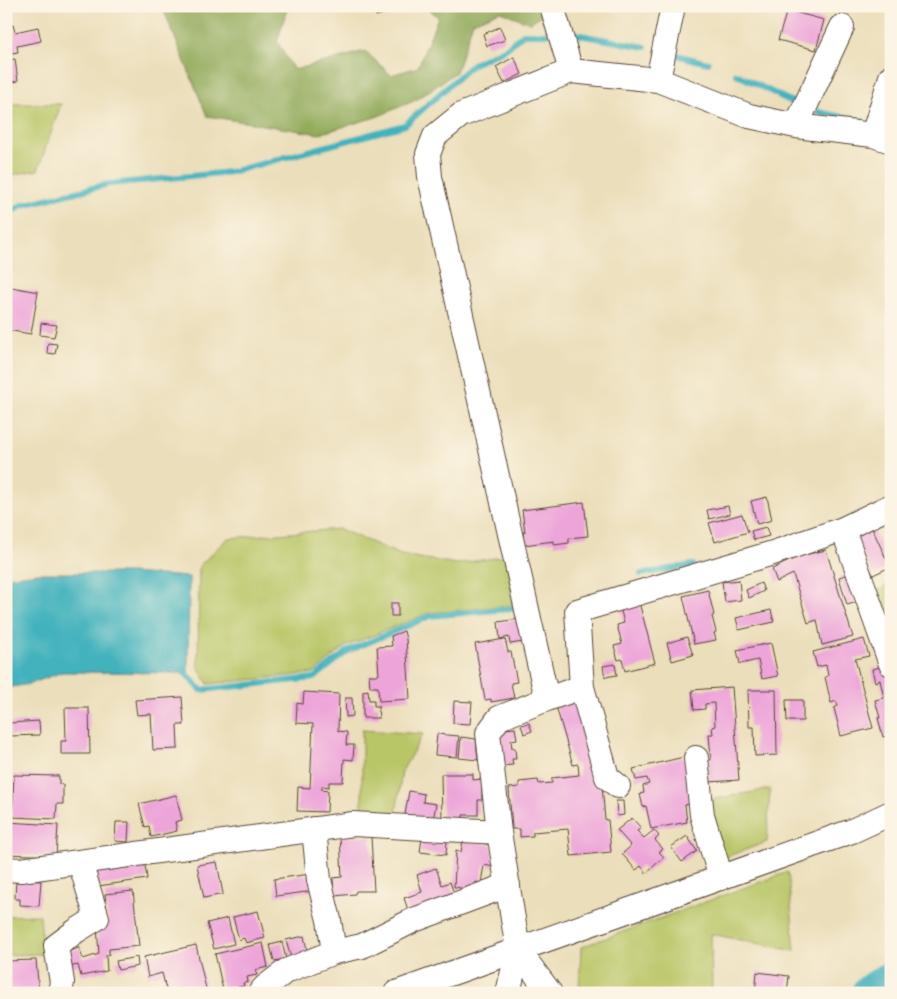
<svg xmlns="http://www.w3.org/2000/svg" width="897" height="999" font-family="Mali,sans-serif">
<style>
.green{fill:#b9c668;stroke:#7a7843}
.forest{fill:#92ab5c;stroke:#666a3d}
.water{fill:#43b2bd;stroke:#3f6e6e}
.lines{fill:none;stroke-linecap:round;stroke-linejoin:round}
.stream{stroke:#43b2bd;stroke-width:6}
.river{stroke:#43b2bd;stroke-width:36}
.building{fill:#eda4d9}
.minor-casing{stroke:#554535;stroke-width:26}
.minor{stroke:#fff;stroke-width:24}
</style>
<rect width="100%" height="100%" fill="#fcf5e5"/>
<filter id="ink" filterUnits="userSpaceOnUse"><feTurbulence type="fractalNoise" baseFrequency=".02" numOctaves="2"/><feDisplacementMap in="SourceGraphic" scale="10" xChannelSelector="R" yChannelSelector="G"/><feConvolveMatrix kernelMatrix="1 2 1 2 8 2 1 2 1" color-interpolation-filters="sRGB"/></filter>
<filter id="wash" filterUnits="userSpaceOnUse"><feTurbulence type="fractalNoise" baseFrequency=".0096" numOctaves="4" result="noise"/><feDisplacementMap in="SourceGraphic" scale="20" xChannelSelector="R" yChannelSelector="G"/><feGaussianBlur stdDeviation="1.12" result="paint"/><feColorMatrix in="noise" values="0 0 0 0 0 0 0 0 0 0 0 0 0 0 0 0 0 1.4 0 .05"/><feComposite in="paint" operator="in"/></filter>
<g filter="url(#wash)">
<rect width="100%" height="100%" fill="#ebdeba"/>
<path class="green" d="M6,104H61L38,170L11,175L6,183Z
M339,529L401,555L456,564L507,556L518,605L429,613L346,646L314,673L208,684L198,667L199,566L228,538Z
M891,583V633L874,593Z
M362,730L423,734L402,771L396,815L362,810Z
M770,789L767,842L723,858L709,800Z
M788,872L795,951L711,934L712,993H580L579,992L581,947Z
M40,915L43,954L6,955V916Z"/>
<path class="forest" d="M162,6H288L277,42L294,70L365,51L391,75L418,67L438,17L426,6H542L544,13L530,23L500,11L473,22L456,72L416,100L376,117L319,134L207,116Z"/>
<path class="water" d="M38,573H130L189,577L188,673L62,672L30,684L6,688V577Z"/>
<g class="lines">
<path class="stream" d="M574,34L645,47
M676,55L708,63
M736,74L794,103
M818,112L863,121
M6,219L10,213L22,205L109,184L231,172L405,125L473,64L507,48L523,34H546
M641,574L693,565
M180,667L201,690L314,678L348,651L430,616L518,608"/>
<path class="river" d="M869,993L891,979"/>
</g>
<g id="blocks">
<path class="building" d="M364,6H394L395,11L376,16L374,9L366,12Z
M787,10L824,20L816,50L778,40Z
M13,25L15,32L38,27L41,41L17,46L18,52L6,54V27Z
M500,27L505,40L487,46L483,34Z
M514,57L522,74L504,83L496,67Z
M15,59L18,81L6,83V60Z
M6,286L38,292L31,334L6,330Z
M41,323L57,325L54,337L40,335Z
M48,343L57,344L55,354L47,353Z
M767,497L772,520L757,524L751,501Z
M584,502L588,536L569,538V543L554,545V541L524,545L523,532H525L522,510Z
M728,506L730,514L709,519L707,510Z
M742,514L748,532L715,542L709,523Z
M871,526L890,567L873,575L854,535Z
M766,527L769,536L754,540L751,531Z
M826,550L853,637L822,645L817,620L808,623L793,574L777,582L772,569L800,556Z
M853,573L861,601L847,605L839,577Z
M739,580L741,600L725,602L722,582Z
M761,583L764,591L749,598L746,590Z
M708,590L714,615L712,616L716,632L714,633L716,640L694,644L683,596Z
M639,602L655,663L625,671L622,659L618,660L614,646L622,644L617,625L624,623L620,607Z
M391,603H398V616H391Z
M771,610L774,622L739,630L736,618Z
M519,619L523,642L510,644L509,637L500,639L498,622Z
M404,631L406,639L410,699L379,701L378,687H370L369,675H379L377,647L392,646L391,636Z
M687,637L693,655L672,661L667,643Z
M505,639L508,652H511L517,682L511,683L514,698L491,702V699L485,700L475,644Z
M864,639L869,656L855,659L873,728L841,736L834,708L838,706L836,701L831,703L825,677L828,676L826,665L817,667L813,652Z
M771,643L778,676L762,679L758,660L740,664L737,650Z
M615,664L617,675L605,677L603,666Z
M885,666L891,690V735L883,737L878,718H880L875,700L884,698L880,680L875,682L872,669Z
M732,687L739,780L709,782L708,760H711L709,734H713L712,727L715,726L714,703L705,704V709L694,710L692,690Z
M368,690L369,700H374V706H378L379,718H363V691Z
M748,690H776L777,755L755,756L754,727H749Z
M304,692L339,694L338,731L347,732L346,745H354L353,760L344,759L343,782H329V787L322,786V790L328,791L327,812L297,811L298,787L310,788L313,724L296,723L297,703L303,704Z
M182,697L184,725H177L178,749L153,750L151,714L137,715L135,700Z
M345,698H352L353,716L346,717Z
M577,699L602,784L605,820H608L611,852L571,856L568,829L533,832V836L520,837V829H512L509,788L519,787V782L538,780L539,784L552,783V778L579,775L578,764L573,765L556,706Z
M786,700H803V721H787Z
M454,701L472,702L470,724L453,723Z
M65,708H89L90,754H61V741H66Z
M39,721L40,735L10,736V723Z
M529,723L532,731L524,734L521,725Z
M515,728L517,739L511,740L512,748H515L516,759H512L513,765L501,766L498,737L505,729Z
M437,734L459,736L457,757L435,755Z
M461,737L476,739L478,760L459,758Z
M684,757L689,775L692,803L685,805L687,822L651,829L646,806L643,807L640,794L644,793L643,786L649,784L647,778L636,780L633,769Z
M441,774H473V780L482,779V800H478V815H463V820H442Z
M14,775L59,776V784L63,785V804H57L56,819L12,817Z
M409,791L424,794L423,802L436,804L433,820L405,815Z
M176,795L182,820L175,822L177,831L151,837L149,826L145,827L139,804Z
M616,801H623L624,815L617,816Z
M632,818L641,828L637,831L644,838L654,830L659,836L655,840L663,849L659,852L664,857L646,873L641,866L636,870L622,854L631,846L617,830Z
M6,822L58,825L56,856L6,854Z
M116,822H129L128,842L115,841Z
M371,836L374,891H356L355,894L334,896L333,878L342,877L340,837Z
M687,836L697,851L682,862L671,847Z
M422,838L447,841L446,855L420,852Z
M463,840L492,845L494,867L484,865L481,883L476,882L475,890L454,887L456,851L461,852Z
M217,862L223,894L204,898L197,865Z
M145,865L147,879L98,886L96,871Z
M436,868L442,885L450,882L455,896L409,913L404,898L422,892L417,875Z
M311,874L313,891L276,896L274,879Z
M16,880L41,881L39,906L20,905V899H15Z
M133,891L139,946L109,949V955H106L107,971L81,976L78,965L69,967L66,952L79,948L83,959L99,954L97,926L108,924L105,894Z
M258,911L265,938L246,943L244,938L239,940L233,917Z
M228,918L234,944L214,949L207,923Z
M304,936L308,954L291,958L286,940Z
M282,942L286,959L274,961L270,945Z
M263,943L268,967L255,970L257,975L247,977L248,982L243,983L244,986L223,990L215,954Z
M196,945L207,993H167L162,973L148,977L144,957Z
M137,957L138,966L118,970L116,961Z
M36,960L39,993H6V961Z
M757,972L789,976L787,993H755Z"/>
</g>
</g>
<g filter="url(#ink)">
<use href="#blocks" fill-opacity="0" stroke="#554535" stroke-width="1"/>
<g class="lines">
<defs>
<path id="minor" d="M552,6L571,71
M658,80L673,6
M796,126L842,27
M873,135L891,77
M843,529L891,664
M582,687L607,777L618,786
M547,699L430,177L428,154L435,136L461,115L571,71L658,80L749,116L796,126L873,135L891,141
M696,758L702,815L721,878
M314,829L319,880L329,920L334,952
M6,869L21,870L353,824L499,832
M518,950L550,993
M60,993L62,982L56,946L76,931L97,918L80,862
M260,993L265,987L286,971L334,952L362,946L414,920L508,885
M396,993L852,831L891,813
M508,993L518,950L499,832L488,733L499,718L547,699L582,687L577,611L773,553L843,529L891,506"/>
</defs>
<use href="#minor" class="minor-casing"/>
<use href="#minor" class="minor"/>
</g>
</g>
<rect width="897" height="999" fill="none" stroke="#fcf5e5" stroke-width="25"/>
</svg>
